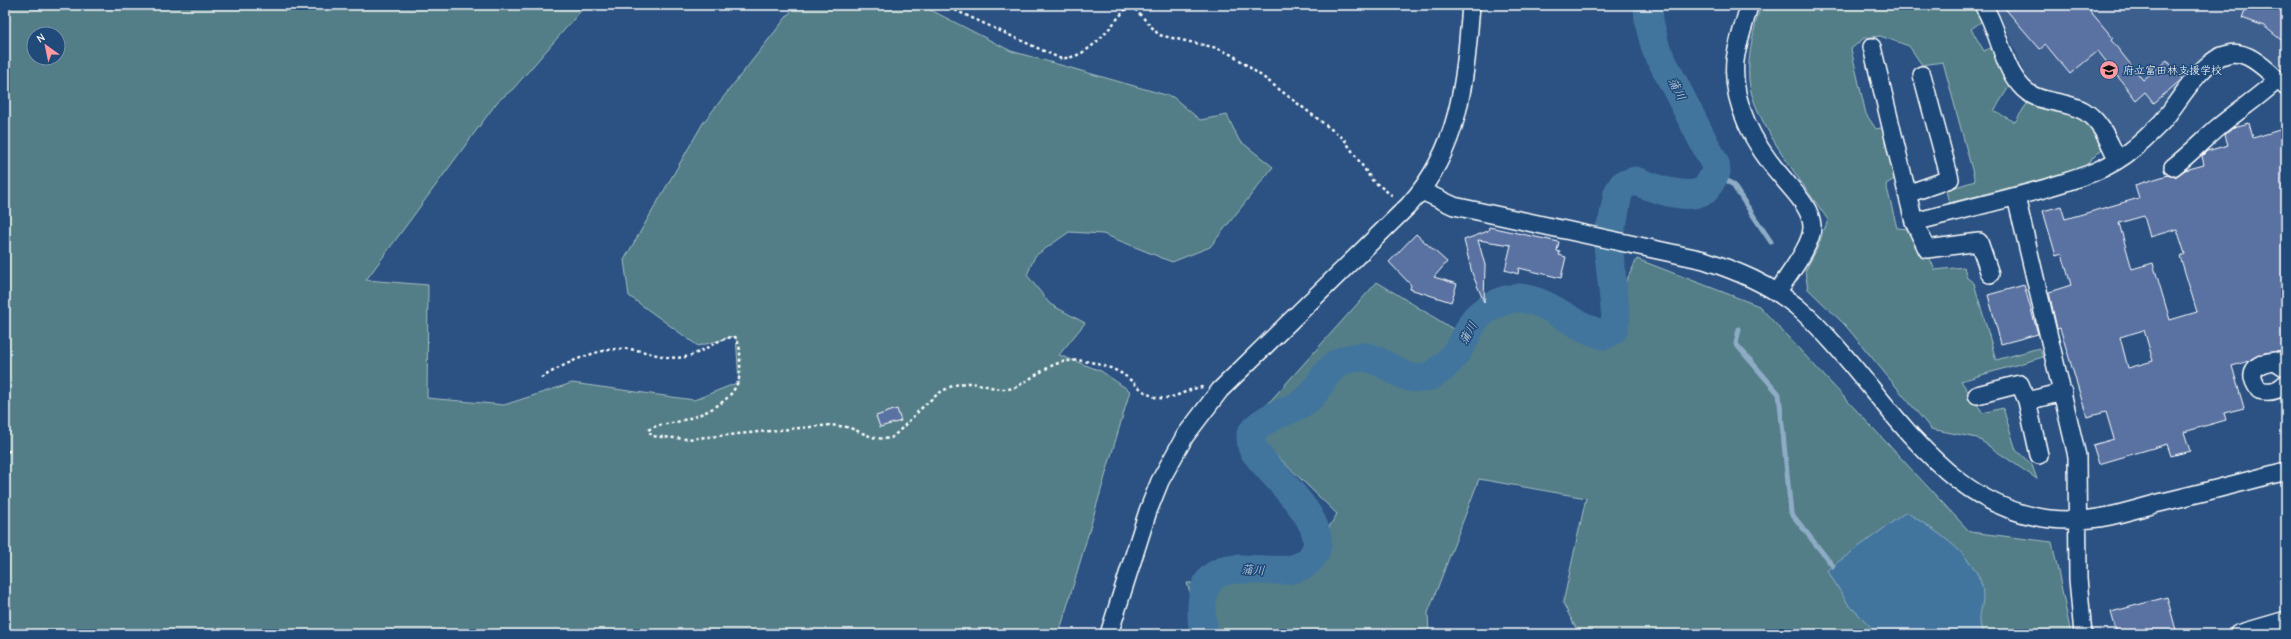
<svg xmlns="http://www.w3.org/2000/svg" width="2291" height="639" font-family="'Comic Neue','Klee One',sans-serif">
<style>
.built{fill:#3d5f8e}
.green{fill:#527e87;stroke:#a8bec3;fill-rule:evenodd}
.water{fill:#42749e;stroke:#8eacc5}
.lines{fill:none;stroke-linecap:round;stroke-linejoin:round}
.stream{stroke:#8eacc5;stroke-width:5}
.river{stroke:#42749e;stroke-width:29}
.building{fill:#5a72a2;stroke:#fff;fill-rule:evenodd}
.minor-casing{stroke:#fff;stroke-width:20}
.path{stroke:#fff;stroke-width:2.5;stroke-dasharray:3 3;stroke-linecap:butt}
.minor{stroke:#1f4a7a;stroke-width:17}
.labels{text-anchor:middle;stroke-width:3;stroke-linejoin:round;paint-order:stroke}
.poi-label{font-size:11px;fill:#fff;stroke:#1f4a7a;text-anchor:start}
.water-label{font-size:12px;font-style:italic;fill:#d0dce7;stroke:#1f4a7a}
</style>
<rect width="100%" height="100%" fill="#2b5282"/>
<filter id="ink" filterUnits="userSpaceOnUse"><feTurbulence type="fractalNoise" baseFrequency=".025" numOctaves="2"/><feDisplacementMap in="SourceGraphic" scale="8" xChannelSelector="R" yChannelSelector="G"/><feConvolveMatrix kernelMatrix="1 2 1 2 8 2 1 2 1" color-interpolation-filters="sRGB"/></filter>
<g filter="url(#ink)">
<path class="built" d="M1996,5H2286V78L2246,45L2215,48L2200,61L2147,130L2130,143L2116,138L2081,99L2031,87Z"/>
<path class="green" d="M5,5H586L513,89L498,101L366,280L428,285L427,398L504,405L572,383L694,400L739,382L736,336L698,346L629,296L624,260L703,123L795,6L921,5L1011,51L1173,97L1200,120L1227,115L1239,140L1273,167L1210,247L1172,262L1103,234L1069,232L1035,256L1027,275L1050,304L1085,323L1059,355L1101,371L1130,391L1059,634H5ZM34,34H58V58H34Z
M1761,5H1975L1985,19L1971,29L1984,51L1995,46L2010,85L1994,111L2015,122L2030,99L2089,119L2103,148L2082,169L1949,203L1946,190L1975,181L1943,62L1922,65L1909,46L1880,36L1864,38L1851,49L1866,114L1876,129L1885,127L1898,177L1886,184L1897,228L1910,229L1921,258L1929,257L1935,270L1964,267L1967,278L1974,283L1996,360L2039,348L2043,357L1961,381L1983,413L2003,408L2016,450L2032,465L2037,479L1977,438L1931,429L1845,325L1808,289L1805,271L1816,251L1828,220C1805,186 1752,120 1749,80C1747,56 1754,28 1761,5Z
M1637,259L1759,306L1970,532L2052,542L2071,634H1579L1563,603L1586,498L1479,479L1428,613L1429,634H1203L1187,583L1296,581L1337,514L1247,427L1377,282L1453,329L1500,299L1605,325Z"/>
<path class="water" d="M1906,512C1933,529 1983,559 1983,595C1983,612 1976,615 1983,634H1878L1848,604L1827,570Z"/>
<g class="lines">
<path class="stream" d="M1716,172L1733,185L1771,242
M1739,329L1736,344L1779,394L1791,513L1833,566"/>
<path class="river" d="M1204,634C1185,519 1290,603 1315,552C1330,521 1267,472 1253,449C1251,445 1251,438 1251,434C1267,412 1290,415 1309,398C1320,388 1324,372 1338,363C1345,359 1355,357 1364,357C1387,359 1406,388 1432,375C1449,366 1459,350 1467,334C1470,329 1472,322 1476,318C1486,308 1503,298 1519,298C1550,300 1575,329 1605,335L1613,330L1616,317L1607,236L1613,220L1618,193L1623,185L1635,181C1652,187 1687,202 1704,190C1709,187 1712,178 1716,172L1715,164L1656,49L1649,22L1648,5"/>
</g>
<path class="building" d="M2002,5H2085L2113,38L2111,40L2143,80L2167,60L2182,79L2154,103L2145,92L2136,100L2098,51L2070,74L2046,45L2040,49Z
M2247,5H2286V44L2264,26L2242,18Z
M2249,123L2253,138L2286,128V351L2265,353L2249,361L2232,366L2244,408L2224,413L2226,420L2184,432L2190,451L2171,456L2167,444L2099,464L2093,445L2114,439L2106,412L2087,417L2060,328L2057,329L2049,292L2071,285L2062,254L2056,256L2043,211L2061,206L2065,219L2139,198L2135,185L2168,175L2175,177L2185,170L2204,165L2202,156L2207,151L2228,145L2225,135L2234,127ZM2144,216L2150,237L2177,229L2185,254L2180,256L2197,312L2170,320L2153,263L2132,269L2119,223ZM2144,330L2153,361L2128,368L2120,337Z
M1489,227L1559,242L1557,251L1560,252L1559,255L1566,257L1561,278L1519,268L1518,274L1505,270L1511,245L1478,240L1485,265L1484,302L1472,273L1464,240L1488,231Z
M1416,234L1447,262L1434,277L1457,284L1451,302L1410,289L1411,285L1389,262Z
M2024,285L2038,334L2001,344L1988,295Z
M897,409L901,421L880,427L876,416Z
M2167,597L2177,634H2117L2111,612Z"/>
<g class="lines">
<defs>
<path id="minor" d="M1749,5C1745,24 1737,42 1735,61C1731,103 1755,147 1782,177C1793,191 1811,207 1812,226C1813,245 1787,276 1777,293
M1983,5C1999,29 2001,63 2020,85C2036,105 2063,99 2084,111C2102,122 2109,143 2118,160
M1872,47L1914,222C1957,211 2000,201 2043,189C2075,179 2107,171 2133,149C2143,141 2153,131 2162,122C2179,102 2202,59 2228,54C2250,49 2270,74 2286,87
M2173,167C2189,155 2202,141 2217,128C2237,111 2258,98 2277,80
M1422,191L1454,206L1704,260C1737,271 1769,284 1796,306C1885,382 1939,524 2075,520C2104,520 2132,510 2159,503C2201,493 2244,482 2286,471
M1907,194L1950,179L1922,75
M2016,197L2077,456L2078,579L2083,634
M1914,222L1927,249L1979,242L1990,274
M2286,368L2275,361C2255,363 2246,372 2259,390C2270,393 2278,391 2286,383
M1977,395L2020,384L2027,401L2039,455
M2027,401L2063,392
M1109,634L1148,511L1160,481L1185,436L1220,390L1409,205C1461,147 1465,80 1471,5
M2238,634L2286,620"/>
</defs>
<use href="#minor" class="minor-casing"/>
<path class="path" d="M944,5L1059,58C1088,61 1109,27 1126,9H1135L1159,35L1217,48L1234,56L1267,80L1344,139L1372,180L1394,197
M541,378C568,362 603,344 636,350C652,353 668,360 685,357C702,354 718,337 735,337C741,345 740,354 740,364C743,398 709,413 680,421C667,425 660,423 648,430L652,436L687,439L831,425C837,426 844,426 850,428C864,433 875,441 891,438C913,421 936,383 968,383C983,383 998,392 1013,388C1018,387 1022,383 1026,381C1048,368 1058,358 1084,361C1097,363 1114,368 1124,375C1134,382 1147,397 1159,398C1175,400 1188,388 1203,387
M5,445L9,451L5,456"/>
<use href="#minor" class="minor"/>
</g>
</g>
<defs>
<symbol id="school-disc" viewBox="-11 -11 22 22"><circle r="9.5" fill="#ff9aa2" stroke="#1f4a7a"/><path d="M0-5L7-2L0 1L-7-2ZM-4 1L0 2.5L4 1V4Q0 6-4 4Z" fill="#111"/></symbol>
</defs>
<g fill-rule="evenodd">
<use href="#school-disc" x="2098" y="59" width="22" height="22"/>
</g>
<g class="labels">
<g class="poi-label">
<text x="2123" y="74">府立富田林支援学校</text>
</g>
<g class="water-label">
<text transform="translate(1677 89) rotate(63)" y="4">蒲川</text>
<text transform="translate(1468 333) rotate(-61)" y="4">蒲川</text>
<text transform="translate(1253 570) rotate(3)" y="4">蒲川</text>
</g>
</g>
<rect width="2291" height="639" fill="none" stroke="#1f4a7a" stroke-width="20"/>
<rect x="10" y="10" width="2271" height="619" fill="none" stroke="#fff" stroke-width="1.5" filter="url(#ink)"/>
<g transform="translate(46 46) rotate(327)"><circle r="19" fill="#1f4a7a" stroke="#7992af"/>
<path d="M0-3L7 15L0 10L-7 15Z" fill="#ff9aa2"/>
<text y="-6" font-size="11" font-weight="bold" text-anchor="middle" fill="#ffffff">N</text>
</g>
</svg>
